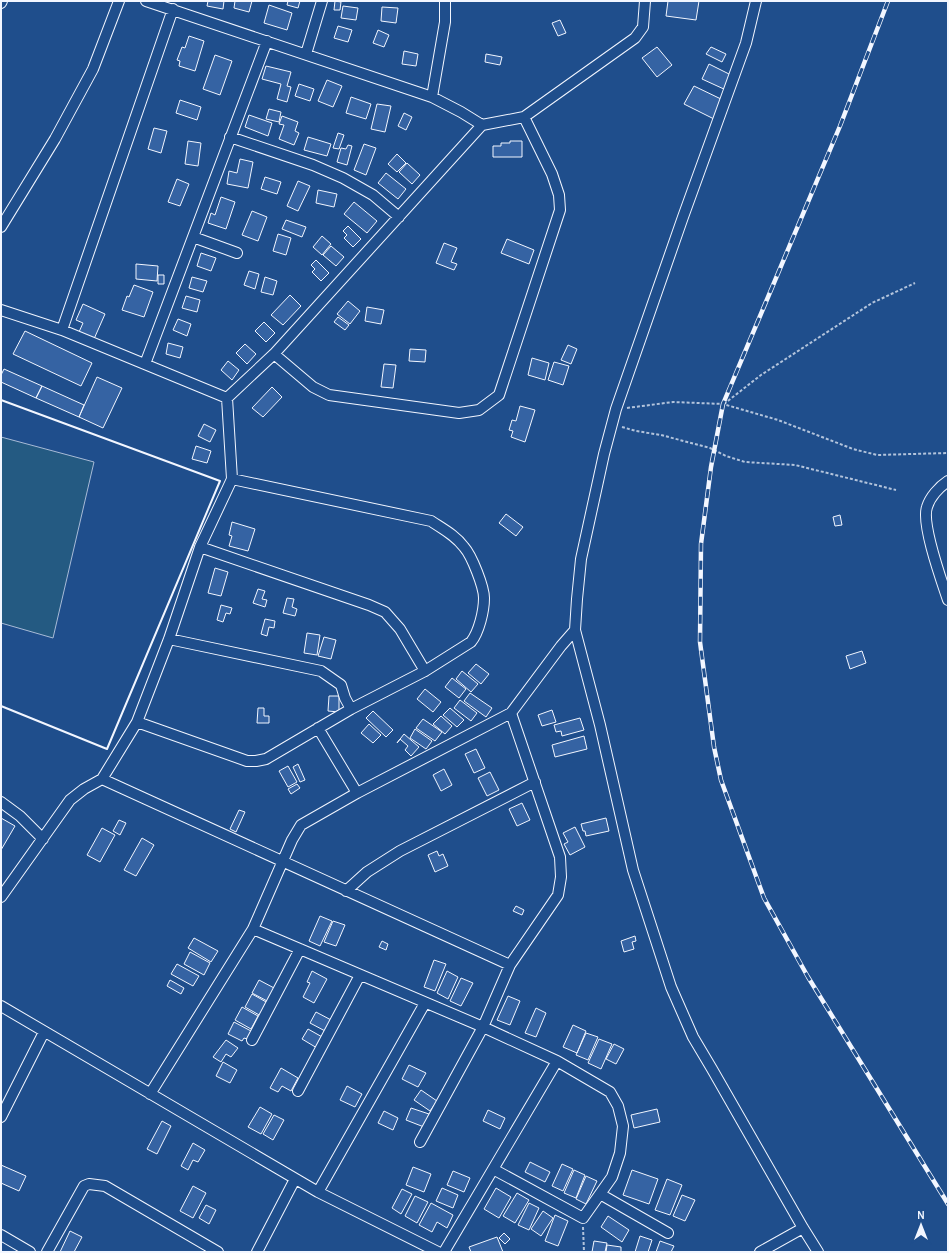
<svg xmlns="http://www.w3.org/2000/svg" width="949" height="1253" font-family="Karla,sans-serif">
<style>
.grass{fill:#245a82;stroke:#a8bbd7}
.building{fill:#3563a3;stroke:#f2f6ff}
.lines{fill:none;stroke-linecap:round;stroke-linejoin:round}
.street-casing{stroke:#f2f6ff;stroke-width:12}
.path{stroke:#b3c4dc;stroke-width:2;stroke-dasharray:3 2;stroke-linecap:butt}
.street{stroke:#1f4e8c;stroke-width:10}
.rail-casing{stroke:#f2f6ff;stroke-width:4.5}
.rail{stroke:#1f4e8c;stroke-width:3;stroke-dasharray:9;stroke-linecap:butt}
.wall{stroke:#f2f6ff;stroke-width:2}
</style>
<rect width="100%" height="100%" fill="#1f4e8c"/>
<path class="grass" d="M1,437L94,462L53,638L1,623Z"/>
<path class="building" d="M208,1H224L223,9L207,6Z
M235,1H252L249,12L234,8Z
M288,1H300L298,8L287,5Z
M335,1L341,2L340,10H334Z
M668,1H699L696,20L666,16Z
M269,5L292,13L287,30L264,23Z
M343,6L358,8L356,20L341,18Z
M382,7L398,8L396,23L381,21Z
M560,20L566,33L558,36L552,23Z
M338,26L352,30L348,42L334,38Z
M378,30L389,35L384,47L373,43Z
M189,36L204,41L195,71L179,66L180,61L177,60L182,47L185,48Z
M657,47L672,65L657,77L642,58Z
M711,47L726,54L722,62L706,54Z
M404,51L418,54L416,66L402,64Z
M486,54L502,57L500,65L485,62Z
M215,55L232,61L220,95L203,89Z
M709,64L733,76L726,90L702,79Z
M266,66L291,72L287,86L291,87L287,102L277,99L281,84L262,79Z
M327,80L342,86L333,107L318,101Z
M299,84L314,89L310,101L295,96Z
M694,86L723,100L714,119L684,104Z
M351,97L371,104L366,119L346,113Z
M180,100L201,107L197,120L176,113Z
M377,104L391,106L385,132L371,129Z
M269,109L281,112L279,122L266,119Z
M404,113L412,117L406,130L398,126Z
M249,115L272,123L268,136L245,127Z
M282,116L298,122L295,131L299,133L294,145L279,139L284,125L279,124Z
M154,128L167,131L161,153L148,149Z
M338,133L344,135L339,149L333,148Z
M308,137L331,144L327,156L304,150Z
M188,141L201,143L198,166L185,164Z
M510,141H522V157H493V146H501V143H510Z
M364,144L376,148L366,175L354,170Z
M348,145L352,146L347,165L337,162L341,148L346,149Z
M397,154L406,163L397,172L388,164Z
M240,159L253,162L248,188L227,184L229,171L237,173Z
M407,163L420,175L412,184L399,172Z
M386,173L406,189L398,199L378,183Z
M265,177L281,182L277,194L261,189Z
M177,179L189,184L180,206L168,202Z
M298,181L310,186L298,211L287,206Z
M318,190L337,194L334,207L316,203Z
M221,197L235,202L226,229L208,223L211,213L215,215Z
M354,202L377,221L367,233L344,214Z
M252,211L267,217L258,241L242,235Z
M286,220L306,227L302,237L282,229Z
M348,226L361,239L353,247L344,238L347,235L343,231Z
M278,234L291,238L286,255L273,251Z
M322,236L331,244L322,255L313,247Z
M507,239L534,250L529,264L501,253Z
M444,243L457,248L451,262L457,264L454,270L436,263Z
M331,246L344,257L336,266L323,255Z
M201,253L216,258L211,271L197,266Z
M316,260L329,273L321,281L312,272L315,269L311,265Z
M136,264L158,266L157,281L136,279Z
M249,271L259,274L255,289L244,285Z
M158,275H164V284H158Z
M192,277L207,281L203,292L189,288Z
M265,277L277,281L273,295L261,292Z
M134,285L153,292L144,317L122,310L127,296L129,297Z
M290,295L301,306L283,325L271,315Z
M186,296L200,300L197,312L182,308Z
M348,301L360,311L350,324L337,314Z
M83,304L105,314L94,339L79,332L83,323L76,320Z
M367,307L384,310L381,324L365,321Z
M338,317L349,325L345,330L334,322Z
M178,319L191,324L187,336L173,330Z
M264,322L275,333L266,342L255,331Z
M25,331L92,363L81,386L13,354Z
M168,343L183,347L180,358L166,354Z
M245,344L256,354L247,364L236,353Z
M568,345L577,349L571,364L561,360Z
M410,349L426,350L425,362L409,361Z
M532,358L549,363L545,380L528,375Z
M228,361L239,370L232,380L221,370Z
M554,362L569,366L563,385L548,380Z
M384,364L396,365L393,388L381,387Z
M4,369L42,386L36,398L1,382V375Z
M97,377L122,388L103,428L79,417Z
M42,386L84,405L79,417L36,398Z
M272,387L282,397L263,417L252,408Z
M520,406L535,410L525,442L511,437L513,431L509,430L512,420L516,421Z
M204,424L216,430L210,442L198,436Z
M196,446L211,451L207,463L192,459Z
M506,514L523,527L516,536L499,523Z
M840,515L842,525L835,526L833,517Z
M232,522L255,529L248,551L229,546L232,536L229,535Z
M215,568L228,572L221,596L208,593Z
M258,589L265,591L262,599L267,600L265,607L253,603Z
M287,598L294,599L292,607L297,609L295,616L283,613Z
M221,605L232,608L230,614L226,613L223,622L217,620Z
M265,619L275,621L274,628L269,627L267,636L261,634Z
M307,633L320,635L317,655L304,653Z
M324,637L336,640L331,659L318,656Z
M862,651L866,663L850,669L846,656Z
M476,664L489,674L481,684L468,673Z
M462,671L478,684L471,692L456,679Z
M452,678L466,689L459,698L445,687Z
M425,689L441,702L433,712L417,699Z
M470,693L492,708L486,717L464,701Z
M329,696H339V712L328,711Z
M460,700L477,713L471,721L454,708Z
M258,708H264V716H269V723H257Z
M450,708L464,720L457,727L443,715Z
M552,710L556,722L542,726L538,715Z
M373,711L393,730L386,737L366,718Z
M441,716L452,726L445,734L433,724Z
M580,718L584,730L562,736L561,731L556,732L554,725Z
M423,719L442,732L435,741L416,728Z
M369,724L381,735L373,743L361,733Z
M415,729L432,741L426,749L410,738Z
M404,734L419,747L411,756L405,750L408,746L400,739L397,743Z
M584,736L587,749L555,757L552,745Z
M476,749L485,768L474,773L465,754Z
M298,764L305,780L300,782L293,767Z
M288,766L297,782L288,787L279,771Z
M444,769L452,785L441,791L433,775Z
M490,772L499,790L487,796L478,778Z
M297,784L300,788L291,794L288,789Z
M522,803L530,820L517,826L509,809Z
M239,810L245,812L236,832L230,829Z
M1,818L15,826L1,850Z
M606,818L609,831L586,836L585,831H583L581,824Z
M119,820L126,823L120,835L113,831Z
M575,827L585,847L570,855L564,844L568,842L563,833Z
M102,828L115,835L100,862L87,855Z
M142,838L154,845L136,876L124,870Z
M437,851L439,856L443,854L448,866L435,872L428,855Z
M516,906L524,910L522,915L513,911Z
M320,916L332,921L320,946L309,941Z
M333,921L345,925L336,946L324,942Z
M635,936L636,941L632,942L634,949L624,952L621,941Z
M194,938L218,951L211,962L188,948Z
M382,941L388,944L386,950L379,947Z
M190,952L210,963L204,975L184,964Z
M434,960L446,964L435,991L424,987Z
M177,964L199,976L193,986L171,974Z
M312,971L327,979L314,1003L303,997L310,983L307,982Z
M447,971L458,977L448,999L437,993Z
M461,978L473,983L461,1006L450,1001Z
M170,980L184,988L181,994L167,986Z
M259,980L276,989L269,1002L252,993Z
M252,994L268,1003L261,1016L245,1007Z
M508,996L520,1001L510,1025L497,1020Z
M242,1007L258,1016L251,1029L235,1020Z
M536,1008L546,1013L536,1037L525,1033Z
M316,1012L333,1021L327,1032L310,1023Z
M234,1022L251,1031L247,1039L244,1038L242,1041L228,1034Z
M573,1025L586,1031L577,1053L563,1047Z
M308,1029L324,1038L317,1048L302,1039Z
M586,1033L598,1037L588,1060L576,1055Z
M599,1039L612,1044L601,1069L588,1063Z
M226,1040L238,1048L231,1057L226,1054L221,1062L213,1057Z
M614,1044L624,1049L616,1064L606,1059Z
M223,1062L237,1070L230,1083L216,1076Z
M409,1065L426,1073L418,1087L402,1079Z
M281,1068L298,1078L291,1091L282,1086L278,1092L270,1088Z
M347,1086L362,1094L355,1107L340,1100Z
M421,1090L437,1101L430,1111L414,1100Z
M260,1107L272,1114L261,1134L248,1127Z
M411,1108L429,1114L424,1127L406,1120Z
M657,1109L660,1122L634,1128L631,1115Z
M488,1110L505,1118L500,1129L483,1121Z
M384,1111L398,1118L393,1130L378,1123Z
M274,1115L284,1120L273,1140L263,1134Z
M162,1121L171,1126L157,1154L147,1149Z
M193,1143L205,1150L198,1162L193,1160L188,1170L181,1166Z
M530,1162L550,1172L545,1182L525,1172Z
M562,1164L573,1169L563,1191L552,1186Z
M1,1165L26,1176L19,1191L1,1183Z
M413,1167L431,1174L424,1192L406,1185Z
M574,1170L585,1175L576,1198L564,1193Z
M632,1170L658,1179L649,1204L623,1195Z
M453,1171L470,1178L464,1192L447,1185Z
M586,1176L597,1181L586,1204L576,1199Z
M667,1179L682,1185L670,1215L655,1210Z
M193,1186L206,1193L193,1218L180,1211Z
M442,1188L458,1195L453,1208L436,1201Z
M496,1188L511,1197L499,1218L484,1209Z
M402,1189L412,1194L401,1214L392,1208Z
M517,1193L529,1200L515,1223L503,1216Z
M682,1195L695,1200L685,1221L673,1216Z
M415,1196L428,1202L417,1223L405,1216Z
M431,1203L453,1215L447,1228L437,1222L432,1232L419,1225Z
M529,1203L539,1208L529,1230L518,1225Z
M206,1205L216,1210L209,1224L199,1218Z
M543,1211L553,1218L541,1236L531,1229Z
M555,1215L568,1221L558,1246L545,1241Z
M608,1216L629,1230L622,1242L601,1227Z
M70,1231L82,1237L74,1252H60Z
M504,1233L510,1239L505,1244L499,1238Z
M640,1236L652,1240L648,1252H635Z
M497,1237L503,1252H471L469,1247Z
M594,1241L607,1243L605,1252H592Z
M660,1241L674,1246L671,1252H656Z
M607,1245L621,1247V1252H606Z"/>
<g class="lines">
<defs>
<path id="street" d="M146,1L432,97L461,112L482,125
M756,1L746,43L683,217L616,409L604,454L581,559L577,599L575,630L600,725L633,870L671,987L693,1037L712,1069L803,1228L818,1252
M1,3L2,1
M306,54L322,1
M432,97L445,22V1
M230,137L313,165L343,178L373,195L399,217
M1,227L55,139L93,69L119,1
M193,237L237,253
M1,310L62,330L227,398L232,479L200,547L169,639L137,722L102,779
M62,330L173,9
M274,354L313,387L329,395L459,413L479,410L499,395L560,210L559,195L552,174L524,117
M145,364L267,41
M227,398L274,354L482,125L524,117L635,38L643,27L645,1
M948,481C939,487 930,497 927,507C921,524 942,582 948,600
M200,547L369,605L385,612L400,629L425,671
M169,639L321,671L341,685L345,698L351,709
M511,713L560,857L561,877L558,895L510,965L483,1027L253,929L292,840L301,825L357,793Z
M511,713L561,646L575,630
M137,722L247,761H256L266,759L351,709L425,671L471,642C479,632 484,611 484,598C484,587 472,556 464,547C455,535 443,529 431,521L232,479
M318,728L357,793
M1,802L20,816L43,839
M346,891L367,872L400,851L535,782
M1,897L70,800L84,789L102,779L510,965
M1,1006L318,1192L438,1252
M252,1040L300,949
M298,1091L360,975
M150,1094L253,929
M1,1117L44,1032
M420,1142L483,1027L557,1061L610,1092L618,1106L623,1126L620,1153L612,1177L583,1218L493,1169
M318,1192L425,1003
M600,1194L668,1233
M1,1235L30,1252
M47,1252L84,1186L89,1184L105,1186L218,1252
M257,1252L295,1179
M444,1252L557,1061
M760,1252L803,1228"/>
</defs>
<use href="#street" class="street-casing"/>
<path class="path" d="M724,404L761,375L872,303L915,283
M627,408L673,402L723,404L778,420L853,449L877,455L948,453
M622,427L636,431L661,435L710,448L726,456L745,462L795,465L896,490
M583,1227L584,1252"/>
<use href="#street" class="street"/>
<defs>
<path id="rail" d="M888,1L840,126L723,404L711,467L701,544L700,642L714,747L721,780L764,898L808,977L948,1204"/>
</defs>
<use href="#rail" class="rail-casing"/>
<use href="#rail" class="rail"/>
<path class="wall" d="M1,400L220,481L107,749L1,706"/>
</g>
<rect width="949" height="1253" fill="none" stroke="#f2f6ff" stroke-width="4"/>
<g transform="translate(921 1225)" stroke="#1f4e8c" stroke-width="3" paint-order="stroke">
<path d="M0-3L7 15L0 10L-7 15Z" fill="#f2f6ff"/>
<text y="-6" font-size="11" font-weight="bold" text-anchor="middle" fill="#f2f6ff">N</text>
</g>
</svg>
